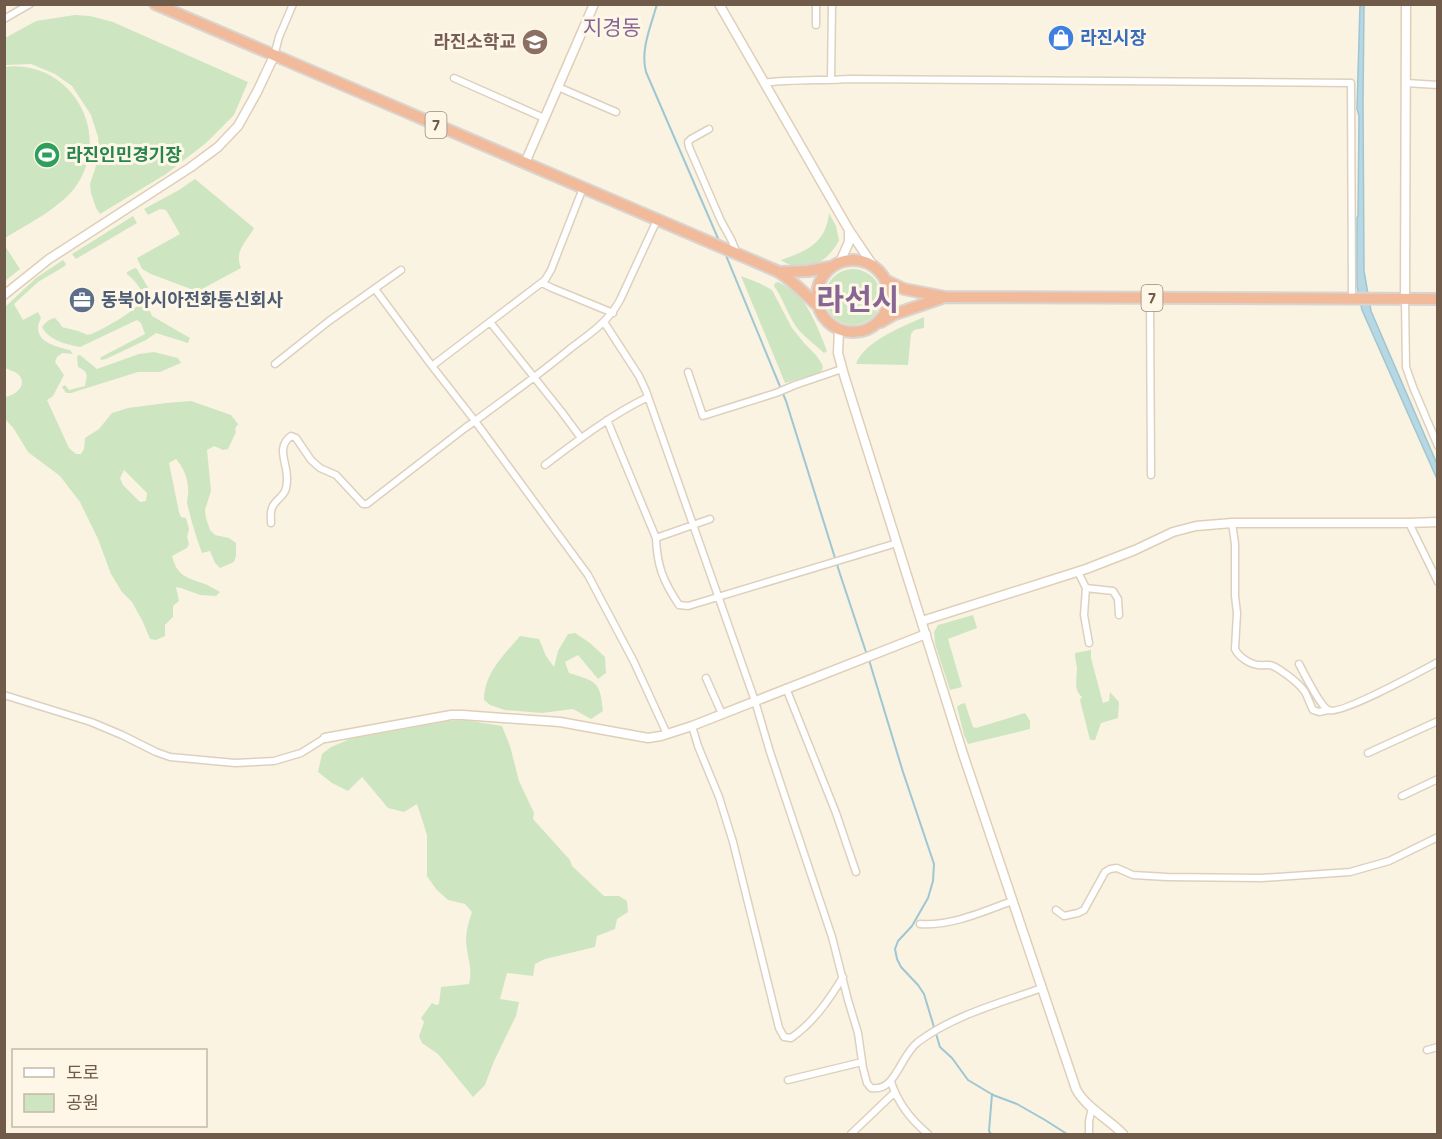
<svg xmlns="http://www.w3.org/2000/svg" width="1442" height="1139" font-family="'Titillium Web','Noto Sans KR',sans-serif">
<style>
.green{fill:#cde6c1;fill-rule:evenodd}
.water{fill:#b7d8e2;stroke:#9ec6d3;stroke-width:1.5}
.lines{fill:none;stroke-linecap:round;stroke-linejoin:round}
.stream{stroke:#9ec6d3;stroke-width:2}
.street-casing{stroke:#ded0be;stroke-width:9}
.secondary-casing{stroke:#dfcfb9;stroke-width:11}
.highway-casing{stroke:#dad4d0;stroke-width:14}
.street{stroke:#fff;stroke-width:6}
.secondary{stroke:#fff;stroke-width:8}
.highway{stroke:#f1ba9b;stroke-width:10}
.labels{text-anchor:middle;stroke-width:6;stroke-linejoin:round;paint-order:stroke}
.shield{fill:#fef7e7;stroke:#9b8a79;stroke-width:1.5}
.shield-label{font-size:16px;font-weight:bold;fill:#705b4a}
.shop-label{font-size:18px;font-weight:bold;fill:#366cbe;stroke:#fef7e7;text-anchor:start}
.education-label{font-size:18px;font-weight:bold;fill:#785e54;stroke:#fef7e7;text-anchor:end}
.leisure-label{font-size:18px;font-weight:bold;fill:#27864d;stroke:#fef7e7;text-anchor:start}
.service-label{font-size:18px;font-weight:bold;fill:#4e5e75;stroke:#fef7e7;text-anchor:start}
.quarter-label{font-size:21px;fill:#886693;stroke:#fef7e7}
.town-label{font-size:30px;font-weight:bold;fill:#886693;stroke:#fef7e7}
</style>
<rect width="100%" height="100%" fill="#faf3e1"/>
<path class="green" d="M75,15L90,16L113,22L248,82L234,115L206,143L166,174L100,214L96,208L91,193L90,184L95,169L99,152L98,137L91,115L72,86L55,74L31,64L5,65V38L36,21Z
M5,67C68,59 112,129 78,183C63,207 29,223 5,238Z
M195,179L254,228C246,243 234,250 241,268L200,290L196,291L151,274L142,269L137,258L180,234L166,210L160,209L148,215L144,209L179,190Z
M829,213L836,226L839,240C833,254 817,268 801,267C794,267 788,264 782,261L781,260C807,251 826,243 829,213Z
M133,216L137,223L76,259L72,254Z
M5,246L20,269L5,281H4Z
M63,260L66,264L65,266L38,282L14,304L23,320L38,312L41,318C30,340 53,346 70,350L73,354L62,353L57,357L55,362L64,375L53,396L47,400L69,448L76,454H81L84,449L85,438L99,429L112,413L128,408L166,403L191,401L231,415L238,424L235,429L236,432L228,449L223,450L214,446L207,450L211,491L205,510L206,518L210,530L215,535L229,538L236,543V556L234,562L220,568L215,563L210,551L202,553C196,537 191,520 187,503C187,498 189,494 188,489C188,478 183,467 176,459L169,463L179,512L181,517L186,518L189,529L187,537L189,544L187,548L172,556C177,575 185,577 202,583C209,585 214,589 220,592L216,596L200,595L181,588L176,587L179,601L173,606V617L165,625V636L156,640L150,639L143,622L132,602L122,592L111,574L98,539L80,502L60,476L28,452L14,429L6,420L5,421V397C15,396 29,385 18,374C14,371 9,370 5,368V307L36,278ZM124,470L147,493L146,501L140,502L123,485L120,478Z
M135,268L137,269L150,291L152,298L149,309L152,316L190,338L188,343L156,333L146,340L106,359L101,360L100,358L103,356L145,334L141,323L137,320L80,347C68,345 48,340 42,327C46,322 49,319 55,318L59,322L62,327L78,331L88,335C99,332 108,325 118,320C142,305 153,296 127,274V272Z
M825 297a28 28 0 1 1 56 0a28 28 0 1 1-56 0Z
M741,276L759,283L772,290L792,328L805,344L816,355L822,364L823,368L820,373L785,383Z
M778,282C784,285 790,288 795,292C808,302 821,335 827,351L824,353C815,344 802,336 795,325C787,313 783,298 774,286L775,283Z
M924,317V328L914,330L911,334L908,365L856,364C864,341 904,326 924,317Z
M154,352L178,358L181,363L160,372H138L71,393H66L62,387L65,385L69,390L85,386C87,375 89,372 78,367L77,356L80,355L97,369L139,354Z
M973,615L977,628L948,639L962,687L950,690L935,644L934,632L938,625Z
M575,633L590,643L605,657L606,673L598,679L578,655L565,662L569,673C597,682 600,681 603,711L591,719L573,709L542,713L505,710L490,705L484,700C484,673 504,655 520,636L539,639L546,656L554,667L558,651L568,634Z
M1091,650V658L1103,703L1109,701L1110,692L1119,702L1118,718L1101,723L1095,740H1090L1080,700L1082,697C1073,690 1077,679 1077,668C1076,663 1075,658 1075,653Z
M965,703L973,727L976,728L1025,713L1030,721V729L968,744L964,735L957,707L961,704Z
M465,720L502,726L510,746L519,781L534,813L533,819L570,860L572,866L604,896H619L627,901L628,912L617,919L615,929L597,936L595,947L545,959L535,964L533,976L507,973L500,999L519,1002L516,1016L494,1061L485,1085L473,1097L438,1054L422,1043L419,1036L424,1022L421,1018L432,1003L436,1005L439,1004L441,987L469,984C473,968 467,957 466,941C466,931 469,921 472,912L465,904L448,900L436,889L427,876V835L417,804L404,812L388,808L362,777L348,791L332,783L318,772L322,754L331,747L350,739L447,721Z"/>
<path class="water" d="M1364,4L1363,101L1364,271L1371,311L1437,464V479L1362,310L1357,286V218L1358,216L1359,116L1357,109L1360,5Z"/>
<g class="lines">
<path class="stream" d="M657,4C651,26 640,50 646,72L720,243
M725,253L786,401L840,574L867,655
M869,660L903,772L934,864L933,881L928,898L912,926L898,941L895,949L897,959L901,967L918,985L924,994L940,1047L952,1058L968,1080L993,1095L1017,1104L1045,1120L1067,1134
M991,1134L989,1131L992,1094"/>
<defs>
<path id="street" d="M816,4V25
M4,19L30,4
M274,56L279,37L293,4
M454,78L544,118
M831,80L832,4
M764,83C793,79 822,81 850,79L1351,83L1352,299
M1406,83L1438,85
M558,87L616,112
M709,129L691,139L688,142L689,147L721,221L732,241L737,254
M542,283L552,288L613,313
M375,289L432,366L475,421L588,575L634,662L667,734
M1150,298L1151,475
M1405,299L1406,367L1413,387L1438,446
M490,322L561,411L581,438
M604,322L639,376L646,391L755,701L770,752L832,937L848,1000L858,1033L863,1068L867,1083L871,1088C896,1092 899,1057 918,1042C954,1015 1000,1003 1042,988
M275,364L329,321L401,270
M432,366L545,280L551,270L583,188
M688,372L703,416L776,393L795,385L842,369
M607,420L656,538
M545,465C578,440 611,415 648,397
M710,519L656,538C657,566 663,581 679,605L688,606L897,543
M271,523C271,519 270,512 272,508C276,497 287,498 287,480C288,463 275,448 291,436L296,438L311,460L320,468L336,475L363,504H367L465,428L475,421C507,397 540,374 571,348C590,334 609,321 620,300L657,220
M1232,523L1235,544V596L1237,613L1235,649C1238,656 1249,664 1258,665C1269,666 1268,662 1280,670C1289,676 1299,683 1305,692C1308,698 1310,704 1313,710L1319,712L1328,710
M1409,523L1438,582
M1078,572L1086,588L1084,615L1089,643
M1086,588L1113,591L1118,599L1119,615
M1299,664C1304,673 1320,706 1328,710C1339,716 1423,670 1438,662
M706,678L722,714
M786,688L836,813L856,872
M4,695L91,722L122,735L156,752L170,757L235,763L274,761L301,753L325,738
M692,726L698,746L719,797L733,842L779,1028L784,1037L791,1038C813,1023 829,1000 843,977
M1368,753L1438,721
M1402,796L1438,779
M1056,910L1064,916L1078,913L1084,910L1105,872L1110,869L1117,868L1133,875L1167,877L1261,878L1350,872L1389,861L1438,837
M920,924C951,926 983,912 1012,901
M1427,1050L1438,1047
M788,1080L862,1062
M891,1082C898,1103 911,1120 928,1134
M851,1134L895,1092
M1089,1134V1121L1092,1108"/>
<path id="secondary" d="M719,4L849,230L872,264
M525,163L594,4
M840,262L849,242V231
M4,295L49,259L191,167L218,147L238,126L257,92L274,56
M1405,299L1406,4
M839,330L838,353L844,375L964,757L1076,1089C1086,1108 1109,1119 1123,1134
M922,621L1086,569L1135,550L1173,532L1196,526L1232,523H1409L1438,522
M325,738L451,715H463L560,722L648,738L661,736L692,726L926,634"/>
<path id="highway" d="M155,4L777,271C794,281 805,294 819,307
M817 296a36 36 0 1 1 72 0a36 36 0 1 1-72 0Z
M780,272L808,271L830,267
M887,281L904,289L945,297L1438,299
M881,322L895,314L942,298"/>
</defs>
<use href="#street" class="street-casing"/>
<use href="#secondary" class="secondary-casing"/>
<use href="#highway" class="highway-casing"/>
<use href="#street" class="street"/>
<use href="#secondary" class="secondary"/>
<use href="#highway" class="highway"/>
</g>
<defs>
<symbol id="shop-disc" viewBox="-11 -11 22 22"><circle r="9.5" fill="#3f7fe0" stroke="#fef7e7"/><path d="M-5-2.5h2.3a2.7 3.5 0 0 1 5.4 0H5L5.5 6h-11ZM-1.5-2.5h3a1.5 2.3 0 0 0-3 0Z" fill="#fff"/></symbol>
<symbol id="school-disc" viewBox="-11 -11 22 22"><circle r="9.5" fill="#8d6e63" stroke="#fef7e7"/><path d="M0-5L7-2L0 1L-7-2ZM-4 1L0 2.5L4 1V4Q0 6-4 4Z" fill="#fff"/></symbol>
<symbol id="stadium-disc" viewBox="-11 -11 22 22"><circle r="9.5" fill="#2e9e5b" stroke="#fef7e7"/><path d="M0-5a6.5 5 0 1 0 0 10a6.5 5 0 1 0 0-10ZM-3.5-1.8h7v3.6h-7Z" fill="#fff"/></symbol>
<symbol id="office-disc" viewBox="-11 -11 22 22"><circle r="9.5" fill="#5c6f8a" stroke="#fef7e7"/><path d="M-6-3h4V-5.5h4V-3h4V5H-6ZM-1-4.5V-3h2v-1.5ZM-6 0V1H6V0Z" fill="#fff"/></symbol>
</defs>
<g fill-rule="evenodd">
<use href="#shop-disc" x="1046" y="23" width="30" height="30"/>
<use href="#school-disc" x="520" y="27" width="30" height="30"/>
<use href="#stadium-disc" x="32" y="140" width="30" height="30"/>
<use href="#office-disc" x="67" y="285" width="30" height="30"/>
</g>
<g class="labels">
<g class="shield">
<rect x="425.5" y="112" width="21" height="26" rx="4.5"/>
<rect x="1141.5" y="285" width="21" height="26" rx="4.5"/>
</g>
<g class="shield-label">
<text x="436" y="131">7</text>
<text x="1152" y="304">7</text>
</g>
<g class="shop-label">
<text x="1080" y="44">라진시장</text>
</g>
<g class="education-label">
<text x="516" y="48">라진소학교</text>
</g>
<g class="leisure-label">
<text x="66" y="161">라진인민경기장</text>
</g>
<g class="service-label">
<text x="101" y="306">동북아시아전화통신회사</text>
</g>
<g class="quarter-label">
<text x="612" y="35">지경동</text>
</g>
<g class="town-label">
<text x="858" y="310">라선시</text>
</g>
</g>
<rect width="1442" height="1139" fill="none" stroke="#705b4a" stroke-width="12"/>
<rect x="12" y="1049" width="195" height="78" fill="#fef7e7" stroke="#c5b9a8" stroke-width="1.5"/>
<rect x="24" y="1068" width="30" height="9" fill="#ffffff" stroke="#c5b9a8" stroke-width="1.5"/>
<text x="66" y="1079" font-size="18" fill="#705b4a">도로</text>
<rect x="24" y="1094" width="30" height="18" fill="#cde6c1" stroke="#c5b9a8" stroke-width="1.5"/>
<text x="66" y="1109" font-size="18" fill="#705b4a">공원</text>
</svg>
